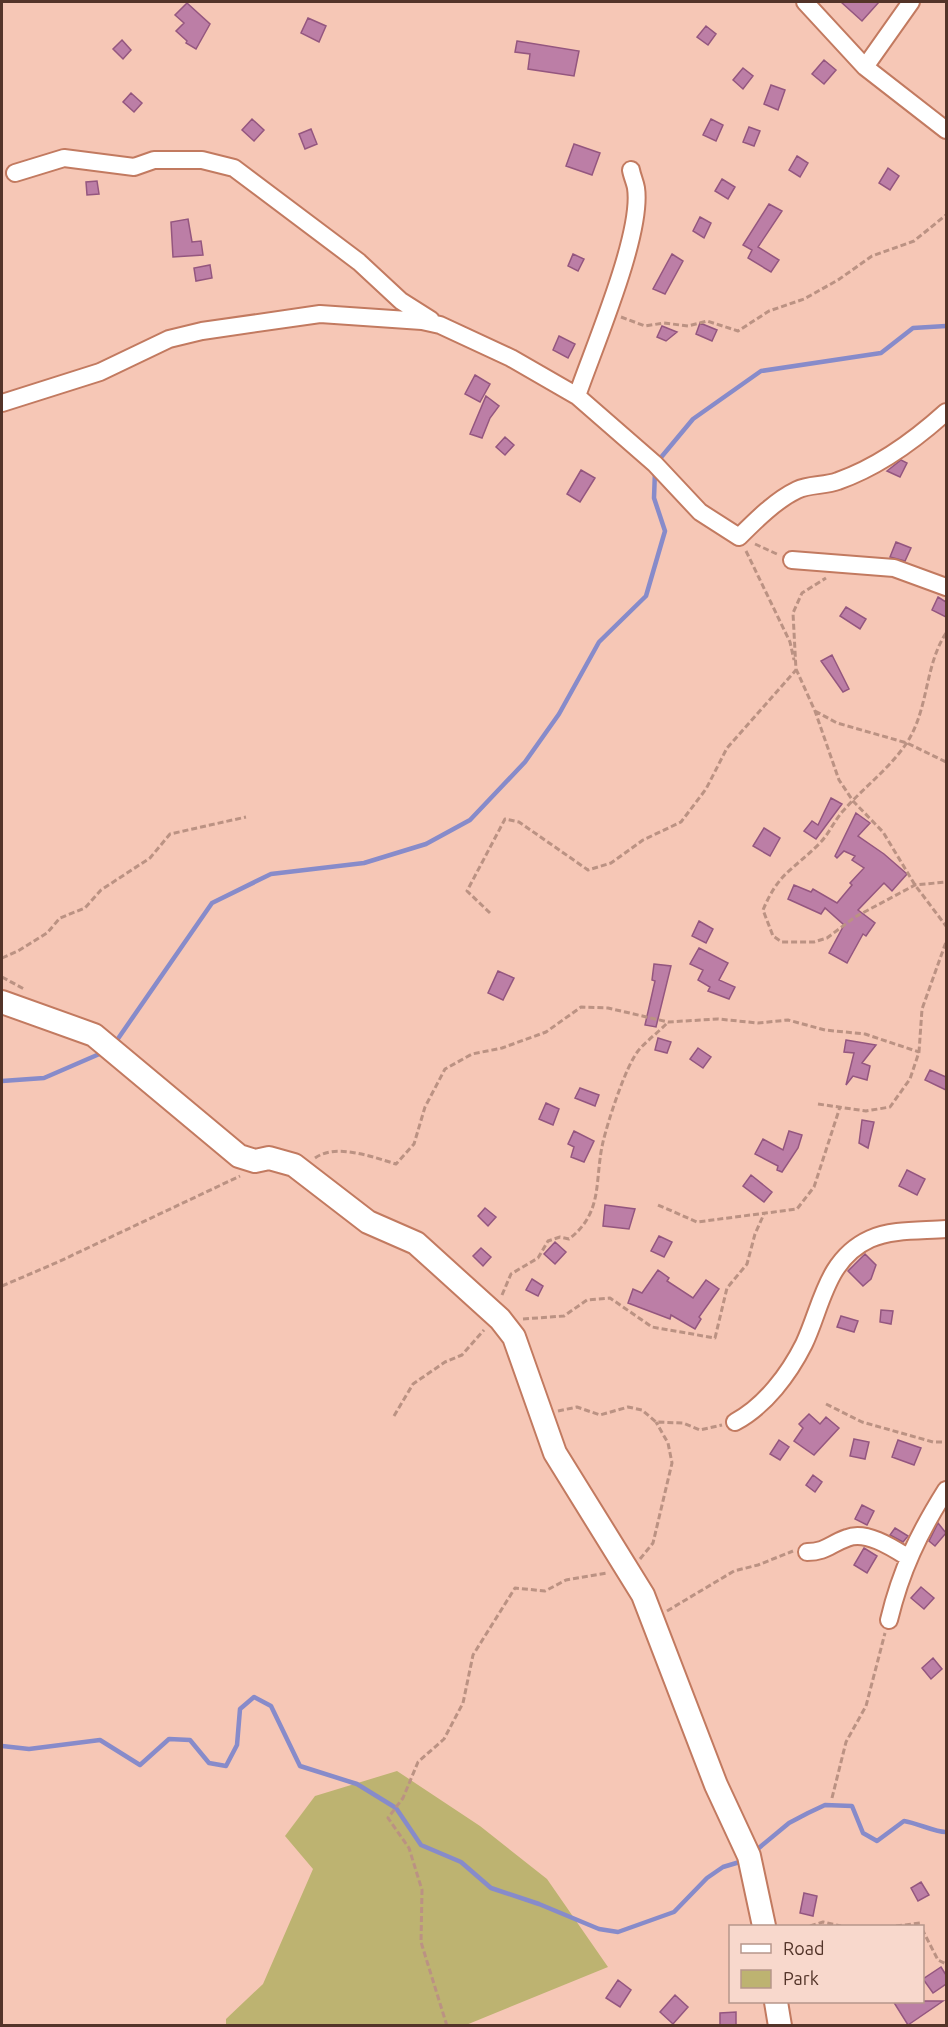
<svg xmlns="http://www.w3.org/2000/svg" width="948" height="2027" font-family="Ubuntu,sans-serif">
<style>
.green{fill:#bdb371}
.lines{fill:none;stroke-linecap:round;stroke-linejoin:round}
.stream{stroke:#878bca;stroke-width:4.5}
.building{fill:#bc7ea6;stroke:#94567f;stroke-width:1.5}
.street-casing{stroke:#c27a60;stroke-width:20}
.secondary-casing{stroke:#c27a60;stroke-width:26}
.path{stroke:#bb9283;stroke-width:3;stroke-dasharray:6 3;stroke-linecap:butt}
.street{stroke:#fff;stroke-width:16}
.secondary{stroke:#fff;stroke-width:22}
</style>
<rect width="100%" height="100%" fill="#f6c7b6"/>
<path class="green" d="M397,1771L480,1826L547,1879L608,1967L466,2025H226V2019L263,1984L313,1869L285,1836L315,1796Z"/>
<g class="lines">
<path class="stream" d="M658,461L693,419L761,371L881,353L913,328L946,326
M115,1043L212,903L271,874L364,863L426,844L470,820L525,762L559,714L599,642L646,596L665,531L654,498L655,471
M2,1081L44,1078L104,1052
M2,1746L29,1749L100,1740L140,1765L169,1739L190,1740L209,1763L226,1766L237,1745L240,1709L254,1697L271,1706L300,1766L357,1784L396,1808L421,1845L461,1862L491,1888L539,1904L599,1929L618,1932L674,1912L707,1878L723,1867L743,1861
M754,1852L789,1823L808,1813L825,1805L852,1806L863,1833L877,1841L904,1821C917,1823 938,1833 946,1832"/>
</g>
<path class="building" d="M841,2H879L862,21Z
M187,3L210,24L196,49L186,43L187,41L176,31L184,23L175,15Z
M308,18L326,26L319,42L301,33Z
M706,26L716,34L708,45L697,37Z
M122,40L131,50L123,59L113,49Z
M517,41L579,51L574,76L528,69L530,54L515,52Z
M824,60L836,70L824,84L812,74Z
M743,68L753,76L743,89L733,80Z
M771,85L785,90L778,110L764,104Z
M131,93L142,103L134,112L123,102Z
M252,119L264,130L254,141L242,130Z
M711,119L723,125L716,141L703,135Z
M749,127L760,131L754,146L743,142Z
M311,129L317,144L305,149L299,134Z
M574,144L600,153L592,175L566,166Z
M797,156L808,163L800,177L789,170Z
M888,168L899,176L890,190L879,183Z
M722,179L735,187L728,199L715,191Z
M97,181L99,194L87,195L86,182Z
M769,204L782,211L758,247L779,260L771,272L748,258L752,250L743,245Z
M700,217L711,223L704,238L693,231Z
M188,219L192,242L201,241L203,255L173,257L171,222Z
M573,254L584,259L578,271L568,266Z
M672,254L683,261L665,294L653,289Z
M210,265L212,278L196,281L194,268Z
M700,323L717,330L712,341L696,334Z
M662,326L677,332L666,341L657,337Z
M559,336L575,344L568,358L553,350Z
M475,375L490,384L480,402L465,394Z
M486,396L499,406L490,418L482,438L470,434Z
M505,437L514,445L505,455L496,447Z
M901,460L907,463L900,477L887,471Z
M581,470L595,478L580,502L567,494Z
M896,542L911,548L905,561L890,557Z
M938,597L946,602V617L932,610Z
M846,607L866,619L860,629L840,616Z
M832,655L849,689L843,692L821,661Z
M831,798L842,804L816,839L804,831L812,821L818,825Z
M856,813L870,823L858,836L884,854L907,874L892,891L884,883L858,910L875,923L866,936L863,934L847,963L829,953L844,925L825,908L821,914L788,899L794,885L811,892L813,889L837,903L852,885L850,883L864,868L852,860L855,856L844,851L837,858L835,856Z
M764,828L780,838L770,856L753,846Z
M699,921L713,929L706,943L692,936Z
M699,948L728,963L719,980L735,987L729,999L708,991L710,987L698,980L703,970L690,964Z
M654,964L671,966L656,1027L645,1025L655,981L652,980Z
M498,971L514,978L503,1000L488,993Z
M658,1038L671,1042L667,1053L655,1050Z
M846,1040L876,1045L862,1063L870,1066L867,1080L853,1076L846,1085L854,1053L844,1052Z
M698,1048L711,1057L703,1068L690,1059Z
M930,1070L946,1077V1090L925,1080Z
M580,1088L599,1095L595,1106L575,1098Z
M546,1103L559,1109L553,1125L539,1119Z
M862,1120L874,1122L868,1148L859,1143Z
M574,1131L594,1141L584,1162L571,1157L574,1147L568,1144Z
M789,1131L802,1135L798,1148L782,1172L777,1170L778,1166L755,1154L763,1139L783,1150Z
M907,1170L925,1179L917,1195L899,1186Z
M751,1175L772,1192L764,1202L743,1186Z
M605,1205L635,1209L629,1229L603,1226Z
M485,1208L496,1217L488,1226L478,1216Z
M659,1236L672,1242L664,1257L651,1251Z
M555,1242L566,1252L555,1264L544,1254Z
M481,1248L491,1257L483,1266L473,1256Z
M865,1254L876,1265L871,1279L863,1286L848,1271Z
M658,1270L669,1278L667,1281L693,1298L706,1280L719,1289L699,1317L701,1319L695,1329L671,1315L670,1319L628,1303L633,1289L642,1293Z
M532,1279L543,1286L538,1296L526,1290Z
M881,1310L893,1311L891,1324L880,1322Z
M841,1316L858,1321L854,1332L837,1327Z
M809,1414L820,1424L826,1417L839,1428L814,1455L794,1441L803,1428L799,1424Z
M854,1439L869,1442L865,1459L850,1456Z
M779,1440L789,1447L780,1460L770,1454Z
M898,1440L921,1448L914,1465L892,1457Z
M813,1475L822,1482L815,1492L806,1485Z
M862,1505L874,1511L867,1525L855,1519Z
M938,1523L946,1533L935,1546L929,1541Z
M895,1528L908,1536L903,1542L890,1535Z
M864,1548L877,1556L867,1573L854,1565Z
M921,1587L934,1598L924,1609L911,1598Z
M933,1658L942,1669L931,1679L922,1668Z
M921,1882L929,1895L918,1901L911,1888Z
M804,1893L817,1896L813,1916L800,1913Z
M941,1967L946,1975V1984L933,1993L923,1979Z
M618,1980L631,1990L620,2007L606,1998Z
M675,1995L688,2007L673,2024L660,2012Z
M893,2001H943L908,2025Z
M736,2012V2025H720V2013Z"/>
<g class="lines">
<defs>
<path id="street" d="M805,2L865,67L946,130
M865,67L911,2
M15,173L64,158L134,167L154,160H202L234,168L359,262L401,301L431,320
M577,396C593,349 643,234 636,188C635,182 632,176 631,170
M2,403L100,372L169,339L202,331L320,314L422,321L440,325L511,358L577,396L655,464L700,512L739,537C756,520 776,500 797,490C809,484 825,486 838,481C878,467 915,440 946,412
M792,560L894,568L946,587
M735,1422C765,1406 789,1374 804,1344C822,1306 826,1259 870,1239C892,1229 922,1231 946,1229
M807,1552C826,1552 830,1544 847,1538C866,1530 893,1548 909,1558
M889,1620C901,1570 919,1533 946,1490"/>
<path id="secondary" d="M2,1002L94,1035L239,1156L255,1161L269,1158L294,1165L368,1222L416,1243L500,1319L514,1337L555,1453L643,1595L716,1785L749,1856L764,1926
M776,2002L780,2026"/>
</defs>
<use href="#street" class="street-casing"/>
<use href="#secondary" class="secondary-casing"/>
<path class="path" d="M621,317L645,326L664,323L688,326L707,321L738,331L769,311L804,299L838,280L872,256L914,241L946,215
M755,544L779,555
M746,551L790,642L794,660
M946,633C924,667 929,710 906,744C888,770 863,788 843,811C834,821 829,834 819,844C792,871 779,872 763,910L773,936L782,942H814L827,938L855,917L915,885L946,882
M796,669L815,711L839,780L853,801L883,832L915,885L946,926
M815,711L837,723L907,743L946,762
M490,913L467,891L505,819L519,822L588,870L611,863L643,840L681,822L706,789L727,748L796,670L793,613L802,593L826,578
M2,958L18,951L47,933L60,918L85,908L101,890L150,858L170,834L246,817
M2,977L24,989
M818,1104L866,1111L890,1107L910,1079L919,1052L922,1009L946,942
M315,1158C336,1143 373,1157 396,1164L414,1144L425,1107L445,1069L472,1054L502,1048L546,1032L581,1007L608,1008L668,1022L718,1019L758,1023L788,1020L825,1030L865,1034L919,1052
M658,1205L697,1222L797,1209L814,1187L840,1107
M2,1286L58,1262L240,1176
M502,1295L511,1274L538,1258L548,1241L560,1237L569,1239C604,1212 594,1181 603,1142C608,1121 625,1068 638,1051C646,1041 659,1032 668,1022
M523,1319L564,1316L587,1300L610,1298L652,1327L715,1338L727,1288L747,1264L755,1234L764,1214
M826,1404L862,1422L933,1442H946
M558,1411L577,1407L600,1415L628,1407L642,1410L656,1422L683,1423L700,1430L722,1425
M394,1416L413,1384L445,1362L462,1355L484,1330
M640,1559L653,1543L672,1463L668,1443L656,1422
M667,1611L734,1571L758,1565L793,1551
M832,1798L846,1742L866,1706L885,1633
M810,1926L823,1922L841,1926
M896,1926L920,1923L921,1926
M922,1929L938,1960L946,1964
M447,2026L421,1942L422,1890L409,1848L388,1818L403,1798L418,1762L444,1739L463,1703L473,1655L515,1588L545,1591L566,1580L607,1573"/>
<use href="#street" class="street"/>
<use href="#secondary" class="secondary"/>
</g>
<rect width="948" height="2027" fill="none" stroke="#533429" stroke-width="6"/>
<rect x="729" y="1925" width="195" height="78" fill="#f8d8cc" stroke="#b6968b" stroke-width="1.5"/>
<rect x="741" y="1944" width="30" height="9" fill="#ffffff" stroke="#b6968b" stroke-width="1.5"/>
<text x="783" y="1955" font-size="18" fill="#533429">Road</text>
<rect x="741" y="1970" width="30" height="18" fill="#bdb371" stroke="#b6968b" stroke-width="1.5"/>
<text x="783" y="1985" font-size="18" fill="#533429">Park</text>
</svg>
